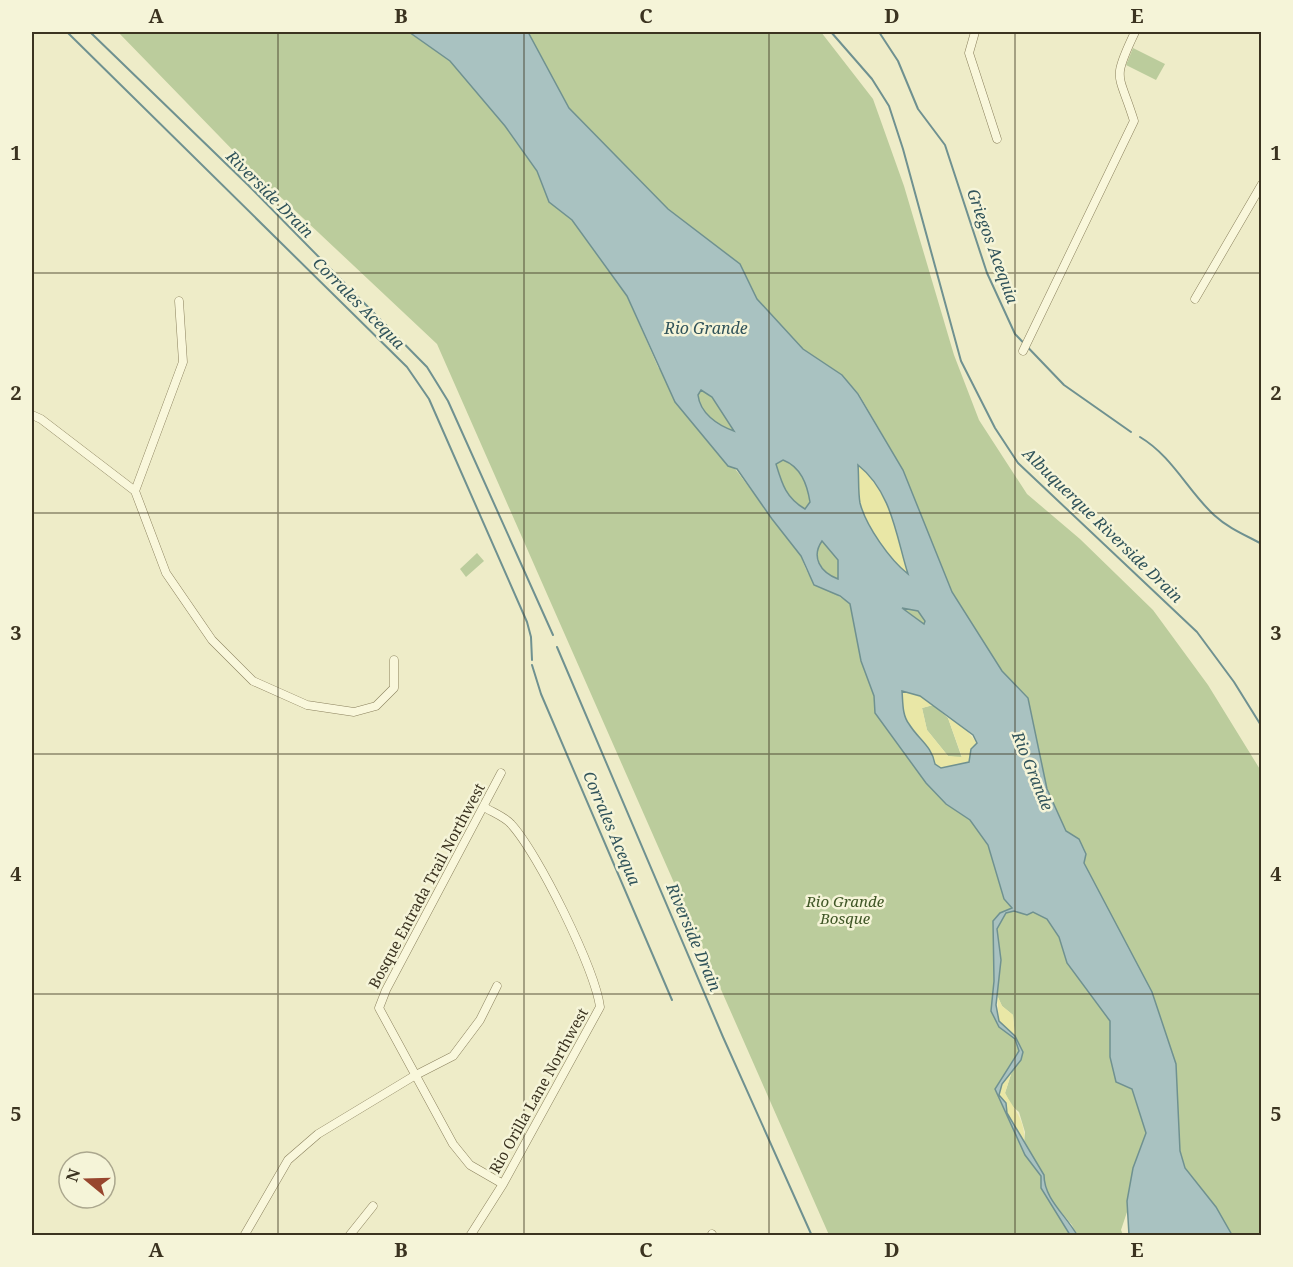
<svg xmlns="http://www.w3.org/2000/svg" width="1293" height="1267" font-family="'Noto Serif',serif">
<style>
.green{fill:#bbcc9c}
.sand{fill:#e9e7a6}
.water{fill:#a9c2c1;stroke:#6f9190;stroke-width:1.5;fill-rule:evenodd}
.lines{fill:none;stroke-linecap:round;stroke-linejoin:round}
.stream{stroke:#6f9190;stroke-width:2}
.minor-casing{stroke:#8a805d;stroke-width:9}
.minor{stroke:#f9f7db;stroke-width:8}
.grid{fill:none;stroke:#3b3320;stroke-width:1.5;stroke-opacity:0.55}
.labels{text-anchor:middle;stroke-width:5;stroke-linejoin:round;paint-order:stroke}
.street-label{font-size:15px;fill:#3b3320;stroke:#f5f4d8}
.park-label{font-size:15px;font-style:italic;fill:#405727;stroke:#f5f4d8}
.water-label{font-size:16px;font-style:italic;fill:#30535a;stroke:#f5f4d8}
.neatline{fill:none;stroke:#3b3320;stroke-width:2}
.grid-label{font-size:20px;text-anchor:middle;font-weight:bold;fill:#3b3320}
</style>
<rect width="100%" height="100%" fill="#eeecc8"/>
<path class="green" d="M118,32H409L450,61L505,126L537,171L549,202L572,220L627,296L658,367L801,556C812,592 825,584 850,604L861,661L874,696L875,713L926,783L946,804L970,820L988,845L1004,898L1012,908L993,921L994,981L992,1011L999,1027L1015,1039L1019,1051L995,1089L1025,1155L1041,1176L1042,1188L1070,1235H829L437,344L253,171Z
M528,32H821L873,99L904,186L954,355L979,420L1027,494L1080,539L1153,610L1208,685L1261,771V1235H1232L1216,1207L1185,1168L1084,863L1086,854L1066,831L1047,789L1028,698L1002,671L952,592L903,470L859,394L842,375L803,349L757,299L740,264L668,209L569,108Z
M1133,48L1165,64L1156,80L1126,65Z
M701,390L712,397L735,432C718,425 700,414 698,395Z
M783,460C801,467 807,484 810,502L805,509C786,497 782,484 776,464Z
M822,540L838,560V579C820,571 812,558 822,540Z
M477,553L484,561L466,577L460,569Z
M902,608L918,611L925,621L924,625Z
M933,705L948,718L962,758L948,756L927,730L922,708Z
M1014,911H1033L1047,919L1059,937L1067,963L1110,1021V1057L1132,1089L1146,1133L1133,1168L1127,1212L1121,1230L1123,1235H1077L1072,1225L1051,1200L1044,1185V1175L1024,1143L1025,1132L1019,1112L1011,1105L1005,1093L1012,1071L1021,1060L1023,1052L1015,1036L1013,1015L1002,1006L997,995L1001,960L997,929L1006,913Z"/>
<path class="sand" d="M858,464C877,484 892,506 898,534C901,549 903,561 909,575C892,561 864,524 860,502C858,490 859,476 858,464Z
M902,690L920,696L933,705L922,708L927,730L948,756L962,757L948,718L962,725L977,743L971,749L969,762L941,768L935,764L924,742L908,723L903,711Z
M997,995L1002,1006L1013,1015L1015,1036L999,1021Z
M1012,1071L1005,1093C1015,1111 1026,1121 1024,1143L1007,1113L1006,1103L999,1095L1002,1084Z"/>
<path class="water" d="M409,32H528L569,108L668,209L740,264L757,299L803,349L842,375L858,394L903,470L952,592L1002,671L1028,698L1047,789L1066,831L1079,839L1086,854L1084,863L1152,992L1176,1064L1180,1151L1185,1168L1216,1207L1232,1235H1129L1127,1201L1133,1168L1146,1133L1132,1089L1116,1082L1110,1057V1021L1067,963L1059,937L1047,919L1033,912L1027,915L1014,911L1006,913L997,929L1001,960L996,1005L999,1021L1015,1036L1023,1052L1021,1060L1002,1084L999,1095L1006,1103L1007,1113L1044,1175C1044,1199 1066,1215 1077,1235H1070L1041,1188V1176L1025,1155L995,1089L1019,1051L1015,1039L999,1027L991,1011L994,981L993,921L1000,913L1012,908L1004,899L988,845L970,820L946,804L926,783L875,713L874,696L861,661L850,604L840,596L814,585L801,556L772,519L737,469L728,466L675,402L627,296L572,220L549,202L537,171L505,126L450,61ZM701,390L712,397L734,431C717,425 700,413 698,395ZM783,460C801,467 807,484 810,502L805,509C786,498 782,484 776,464ZM858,465C892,492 896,536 908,574C890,560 866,526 860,503C858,492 859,477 858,465ZM822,541L838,560V579C820,572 811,557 822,541ZM902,608L918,611L925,621L924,624ZM902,691L920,696L973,735L977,743L971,749L969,762L941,768L935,764C932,746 918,739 909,724C902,715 903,702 902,691Z"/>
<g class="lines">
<path class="stream" d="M67,32L407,367L429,399L527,622L531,637L532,660
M90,32L248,185L427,367L448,401L553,635
M831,32L872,79L889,106L903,149L961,361L995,428L1018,463L1197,632L1234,682L1262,727
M879,32L898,61L918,109L945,145L987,273L1015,334L1064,385L1131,432
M1140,437C1172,456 1188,491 1214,515C1228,528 1245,535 1262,544
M557,647L723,1037L812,1236
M532,665L541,694L672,1000"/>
<defs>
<path id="minor" d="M975,32L969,53L997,139
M1195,299L1262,184
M1023,351L1134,121C1119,72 1111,82 1135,32
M32,415L41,419L135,491L166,573L212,640L253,681L307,705L354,712L376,706L394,688V660
M135,491L183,362L179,301
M501,773L386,990L379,1008L453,1144L470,1165L503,1184
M244,1236L288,1160L318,1134L414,1076L453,1056L480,1020L497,986
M349,1236L373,1206
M470,1236L503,1184L600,1007C595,969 538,853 511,824C505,817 492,812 484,807
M711,1236L712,1234"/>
</defs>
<use href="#minor" class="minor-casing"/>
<use href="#minor" class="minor"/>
</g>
<path class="grid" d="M278,32V1236M524,32V1236M769,32V1236M1015,32V1236M32,273H1262M32,513H1262M32,754H1262M32,994H1262"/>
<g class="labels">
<g class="street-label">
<text transform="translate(427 886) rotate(-62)" y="5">Bosque Entrada Trail Northwest</text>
<text transform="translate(539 1091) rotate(-61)" y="5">Rio Orilla Lane Northwest</text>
</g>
<g class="park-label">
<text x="845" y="907">Rio Grande<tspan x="845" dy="17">Bosque</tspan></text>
</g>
<g class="water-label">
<text transform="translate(270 194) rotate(45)" y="6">Riverside Drain</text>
<text transform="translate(993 246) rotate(70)" y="6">Griegos Acequia</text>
<text transform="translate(359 303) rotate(45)" y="6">Corrales Acequa</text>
<text x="706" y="334">Rio Grande</text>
<text transform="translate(1103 525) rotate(44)" y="6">Albuquerque Riverside Drain</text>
<text transform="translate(1033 771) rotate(68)" y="6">Rio Grande</text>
<text transform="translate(612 828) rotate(67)" y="6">Corrales Acequa</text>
<text transform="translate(694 937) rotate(67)" y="6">Riverside Drain</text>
</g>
</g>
<rect width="1293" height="1267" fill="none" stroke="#f5f4d8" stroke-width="66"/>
<g transform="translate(87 1180) rotate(289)"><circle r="28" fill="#f5f4d8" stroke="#aba78e" stroke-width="1.5"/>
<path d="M0-4.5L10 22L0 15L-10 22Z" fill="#98462e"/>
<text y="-9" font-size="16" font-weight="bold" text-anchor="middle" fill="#3b3320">N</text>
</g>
<rect x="33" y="33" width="1227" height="1201" class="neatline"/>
<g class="grid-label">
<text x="156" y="23">A</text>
<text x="401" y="23">B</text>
<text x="646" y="23">C</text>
<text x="892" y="23">D</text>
<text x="1137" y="23">E</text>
<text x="16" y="160">1</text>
<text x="1276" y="160">1</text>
<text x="16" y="400">2</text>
<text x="1276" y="400">2</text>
<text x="16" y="640">3</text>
<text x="1276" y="640">3</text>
<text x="16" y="881">4</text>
<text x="1276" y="881">4</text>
<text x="16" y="1121">5</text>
<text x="1276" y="1121">5</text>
<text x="156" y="1257">A</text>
<text x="401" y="1257">B</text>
<text x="646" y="1257">C</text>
<text x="892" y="1257">D</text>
<text x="1137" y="1257">E</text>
</g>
</svg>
